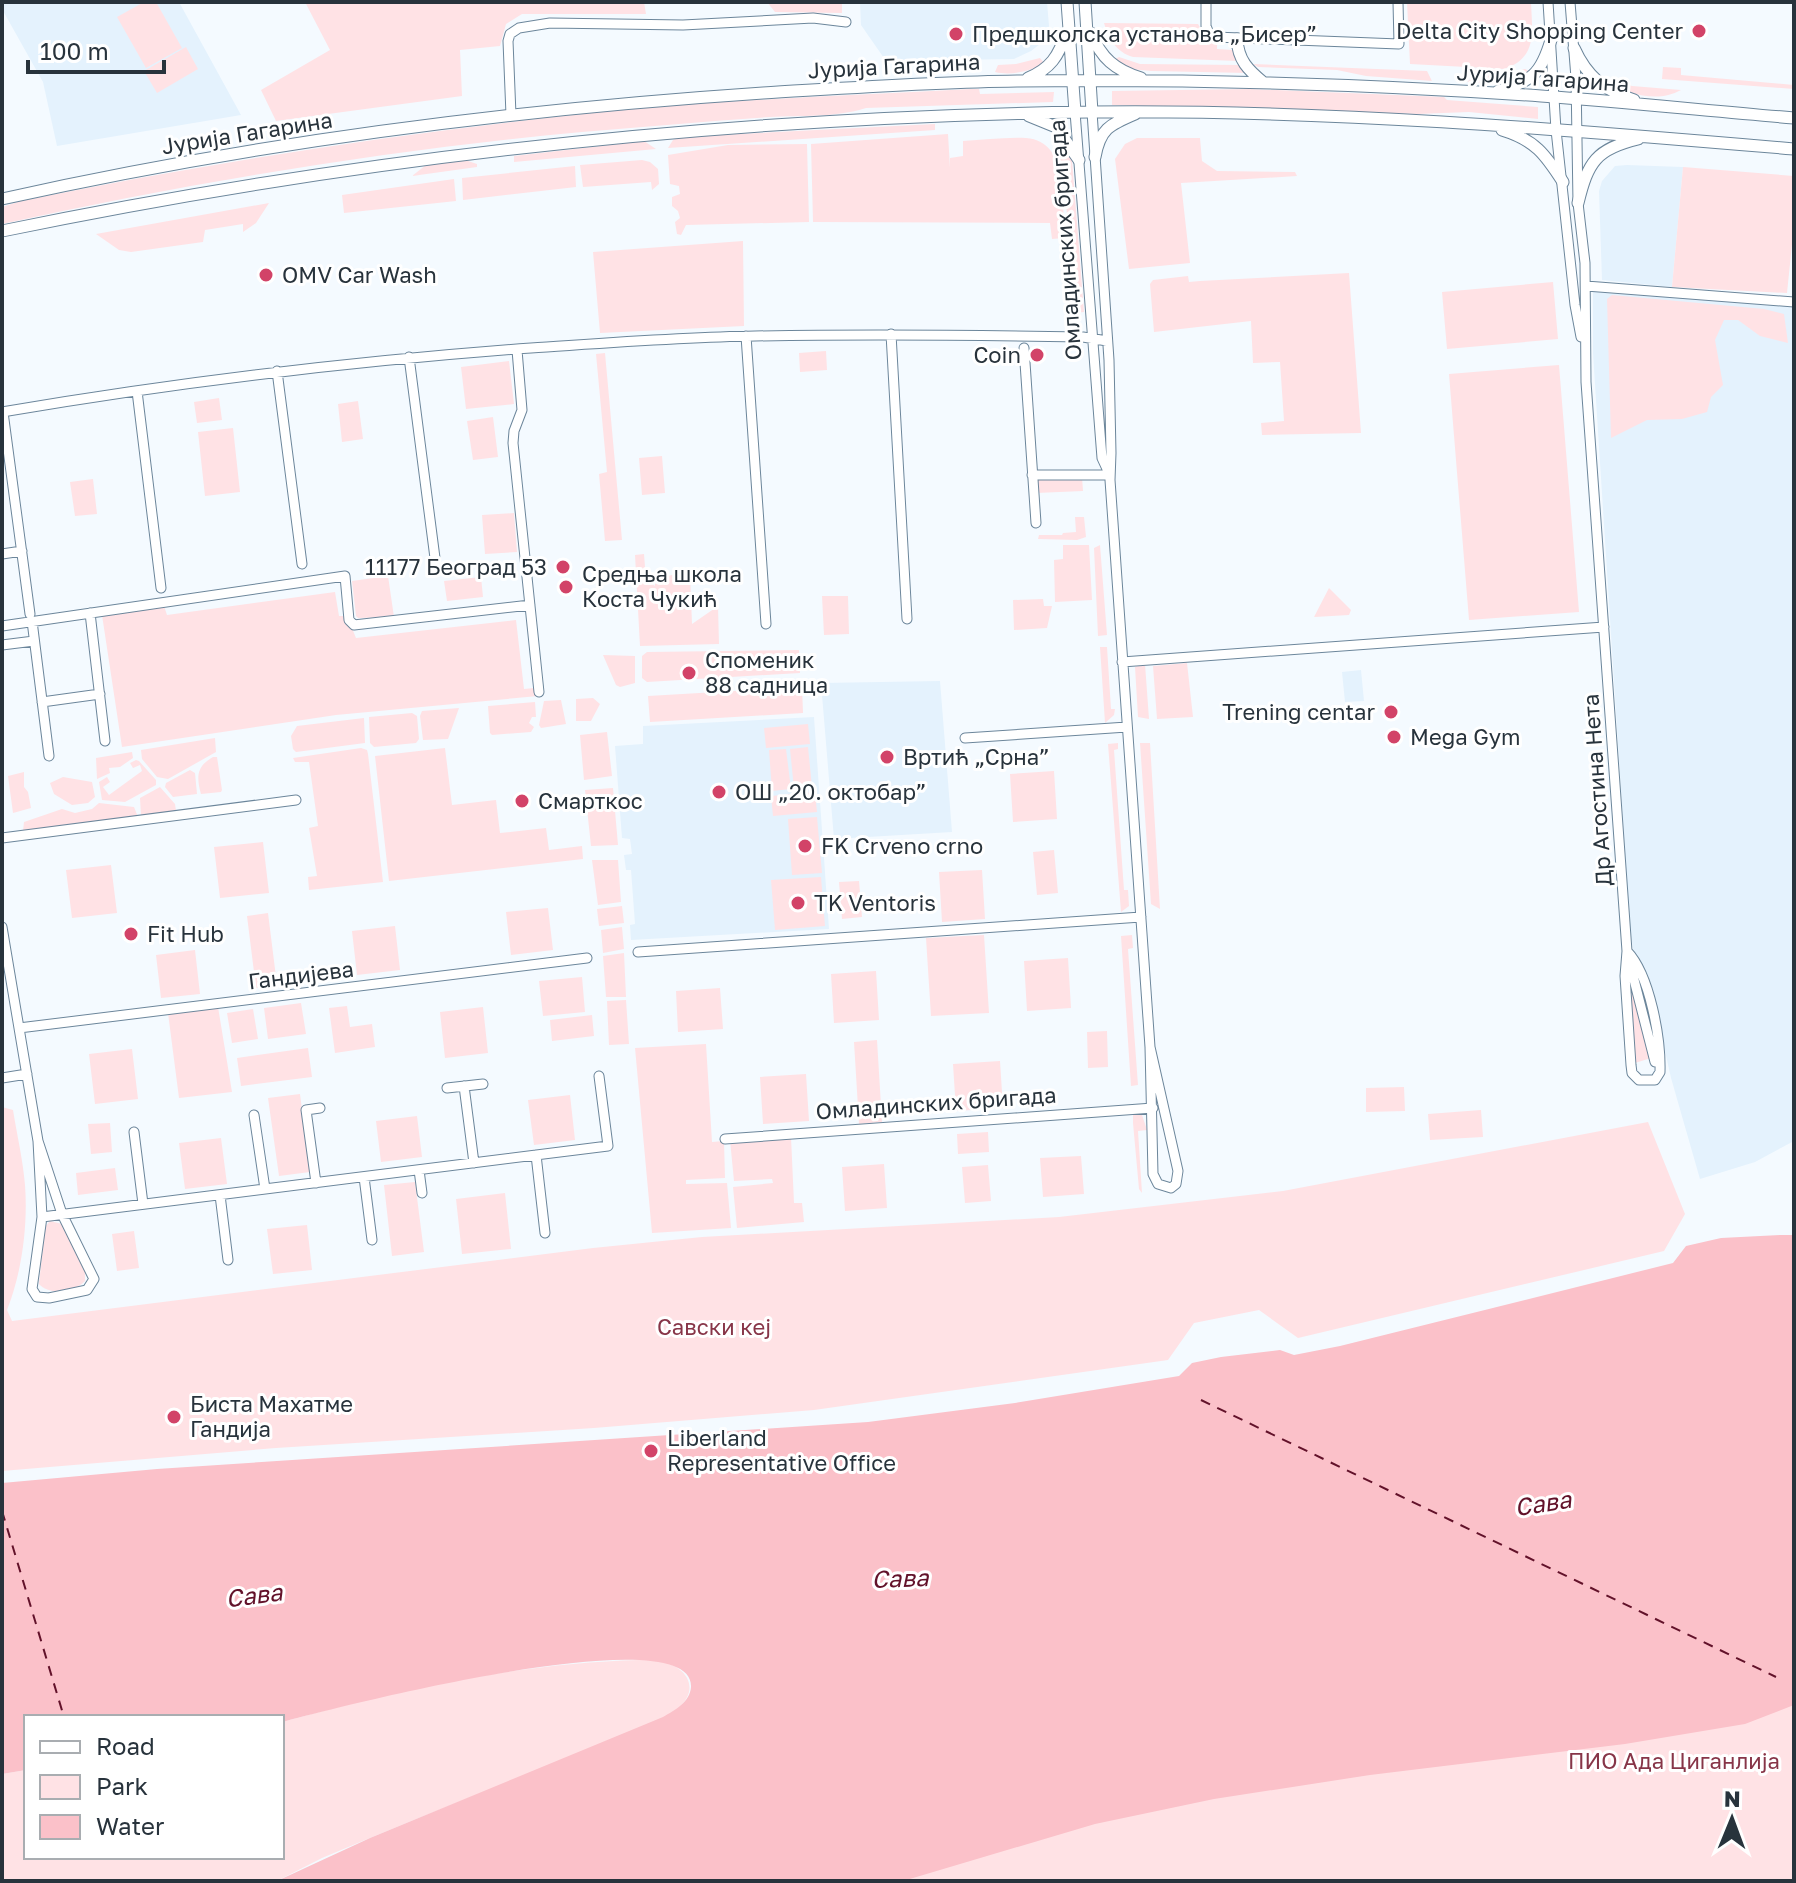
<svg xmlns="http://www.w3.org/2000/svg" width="1796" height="1883" font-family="'Golos Text',sans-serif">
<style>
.built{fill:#e4f2fd}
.green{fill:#ffe2e5}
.water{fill:#fbc1c9}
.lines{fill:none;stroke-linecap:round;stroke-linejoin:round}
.ferry{stroke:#62122a;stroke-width:2;stroke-dasharray:10 8;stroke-linecap:butt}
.minor-casing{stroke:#6c869b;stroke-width:11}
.major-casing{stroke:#6c869b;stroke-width:13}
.minor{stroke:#fff;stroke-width:9}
.major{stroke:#fff;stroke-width:11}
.poi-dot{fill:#d24368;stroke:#fff;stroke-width:3}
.labels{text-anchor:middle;stroke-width:6;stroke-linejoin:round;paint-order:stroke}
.poi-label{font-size:22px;fill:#28333c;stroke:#fff;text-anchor:start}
.street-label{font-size:22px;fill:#28333c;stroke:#fff}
.park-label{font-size:22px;fill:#873548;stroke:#fff}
.water-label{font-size:24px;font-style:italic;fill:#62122a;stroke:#fff}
</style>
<rect width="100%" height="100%" fill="#f4faff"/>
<path class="built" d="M2,2H179L241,115L57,146L43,82L2,9Z
M860,2H1047L1049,26L1044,41L1031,51L1014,59L886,61L861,25Z
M1627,165L1683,167L1672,287L1602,280L1599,191L1602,181L1615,166Z
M1593,287L1794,302V1141L1755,1162L1700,1179L1671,1078L1658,1020L1635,959L1630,931L1593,353Z
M1361,670L1364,701L1345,702L1342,672Z
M940,681L952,832L834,839L821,683Z
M814,717L829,929L631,940L630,925L635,924L631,870H626L624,855L632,854L630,839L622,838L615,746L643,744V726Z"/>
<path class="green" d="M144,2H156L182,48L146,68L117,17Z
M305,2H644L646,14H522L506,24L500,46L460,50L462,96L276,121L261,90L330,50Z
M767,2H842V13L775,12Z
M1407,2H1531C1532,31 1538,58 1504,69L1410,64Z
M1104,23L1198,24L1208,40L1217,42V49L1233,50L1238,61L1133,57C1116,52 1109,39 1104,23Z
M186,47L198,69L157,93L144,71Z
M1119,57L1140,64L1239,65L1248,73L1151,71L1131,69L1113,60Z
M1040,58L1045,64C1028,71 1012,76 995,72L998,65L1016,64Z
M1253,64L1427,71L1432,81L1366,76L1337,70L1258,67Z
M1663,67L1681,68V75L1794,85V89L1662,79Z
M1525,69L1529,71C1512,87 1489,84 1467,82L1475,75L1499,76Z
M1604,77L1632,86L1681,90C1656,104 1626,93 1601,80Z
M970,89H979L980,94L1054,92L1053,102L866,108C835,118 801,115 770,117C707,121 645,127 582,132C388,150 193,182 2,224V207L21,201C207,163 394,134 583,114C712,100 841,96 970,89Z
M1249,89L1444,97L1447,100L1538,107V119L1469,112L1418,114L1112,105V91Z
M935,124V130L668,148L673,140L679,137Z
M948,134L950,168V158L963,156V141C984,140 1005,137 1026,138C1071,141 1062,207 1064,238L1052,239L1050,223L813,222L811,144Z
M1058,135L1067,146L1072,160L1084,312L1074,313L1064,174L1055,140Z
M1137,138H1200L1202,161L1217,171L1295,172L1297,176L1181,183L1190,263L1129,269L1115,159L1125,144Z
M644,141L656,149L514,162V156Z
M807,144L809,222L686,225L681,235L677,234L675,222L680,218L678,211L672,206V197L680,194L679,186L670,184L668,155L728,145Z
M465,160L477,164V167L412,176L426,165Z
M642,160L650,162L658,169L659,184L652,190L651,182L583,187L580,165Z
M575,166L576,187L463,200L462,178Z
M1683,167L1794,176V225L1787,293L1672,287Z
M454,179L456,201L344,213L342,195Z
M269,203L256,223L243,232V224L205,230L203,242L131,252L119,250L96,234Z
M743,241L744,326L600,333L593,252Z
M1349,273L1361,433L1262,435L1261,423L1284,421L1280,362L1253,363L1251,321L1154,332L1150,284L1153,280L1188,276L1189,282L1200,281Z
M1553,282L1558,339L1447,349L1442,292Z
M1612,295L1764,309L1784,314L1788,343L1760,336L1738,320H1724L1715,340L1723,385L1711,397L1707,412L1682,419L1647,420L1611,438L1607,299Z
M826,351L827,370L800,372L799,353Z
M605,353L622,540L605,541L599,474L607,472L596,354Z
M509,361L514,404L466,409L461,367Z
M1559,365L1579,612L1469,620L1449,374Z
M219,398L222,420L197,423L194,402Z
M358,401L363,439L342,442L338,404Z
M493,417L498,457L473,460L467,421Z
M233,428L240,492L205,496L198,432Z
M662,456L665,493L642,495L639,458Z
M1082,477L1083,491L1036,493L1035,478Z
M93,479L97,514L75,516L70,482Z
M514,513L517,552L485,554L482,515Z
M1075,517H1084L1086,537L1077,540L1038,539L1039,535H1062L1063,533L1076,532Z
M1063,545H1089L1092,600L1055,602L1054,560L1063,559Z
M1100,545L1107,635L1098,636L1094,548Z
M644,554L646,580L655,586V580L675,574L690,573L692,624L718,606L719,644L640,646L635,555Z
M388,576L394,617L358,618L356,616L352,581Z
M481,577L483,597L447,601L444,581Z
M1329,588L1351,610L1349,615L1314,617Z
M335,592L339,616H347L356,638L516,620L524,689L534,688L538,696L336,715L122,747L102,615L164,606L167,615Z
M822,596H848L849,634L824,635Z
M1043,599L1044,606H1052L1047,628L1014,630L1013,600Z
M1100,647H1107L1111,709H1115L1114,715L1105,723Z
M799,650L800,673L647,682L642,678V656L647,652Z
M603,655L635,656V683L620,687L616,685Z
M1187,663L1193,717L1157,719L1153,666Z
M1145,664L1149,719L1138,717L1135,667Z
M802,687L803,713L650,722L648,696Z
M593,698L600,704L591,721H576V699Z
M561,700L566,724L541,728L539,725L544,701Z
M535,702L536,717H532L529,723L534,727L531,732L492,735L490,733L488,706Z
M459,708L448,739L423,740L420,716L422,711Z
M412,713L417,716L419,739L416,743L374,747L370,743L369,717Z
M364,718L365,743L296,752L293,749L291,736L297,726Z
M808,724L810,744L766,748L764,728Z
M607,732L612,776L584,780L580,735Z
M215,738L216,752L168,779L157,777L142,759L141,750Z
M1118,743V749L1114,750L1124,890H1128L1129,906L1121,912L1108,744Z
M1140,743H1150L1160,909L1151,904Z
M808,747L812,787L794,789L790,749Z
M361,748L367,750L368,754L383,882L309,890L308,877L317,876L309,828L318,826L309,762H295L293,758Z
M445,748L452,805L496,800L500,833L546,828L549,850L582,846L583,859L389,881L375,756Z
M786,749L791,789L772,791L769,750Z
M132,752L133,758L120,767L109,768L110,773L97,779L96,758Z
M213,757H217L222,790L221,792L201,794C196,776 197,766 213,757Z
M136,760L139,761L156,780V785L125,802L102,800L99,782L107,777L110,782L103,787L109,795L142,771L140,765L133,768L130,763Z
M190,770L195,773L197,794L173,797L165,787L166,783Z
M1054,771L1057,819L1013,822L1010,774Z
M24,772V787L28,792L31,808L13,813L8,776Z
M63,777L92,782L95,797L88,803L72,805L54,794L50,783Z
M160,787L175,804L176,811L141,816L140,798Z
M613,788L618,845L591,846L585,790Z
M815,792L817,812L773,816L771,796Z
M99,803L134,807L138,817L23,831L24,822L62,809L75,813L92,809Z
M817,817L822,873L792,875L788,819Z
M263,842L269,893L220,898L214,847Z
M1054,850L1058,893L1037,895L1033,852Z
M592,860H618L621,902L598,905Z
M111,865L117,913L72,918L66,870Z
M982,870L985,919L942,922L939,872Z
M821,877L825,926L775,930L771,880Z
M859,881L862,917L842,919L839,882Z
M622,906L624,923L599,926L597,909Z
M548,908L553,950L511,955L506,912Z
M268,913L277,985L256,988L247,916Z
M395,926L400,970L357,975L352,931Z
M622,927L624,949L603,953L601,930Z
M984,935L989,1013L931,1016L926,938Z
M1132,935L1133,948L1128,949L1138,1085L1131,1086L1121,936Z
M195,950L200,994L161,998L156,955Z
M624,953L626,997H606L603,956Z
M1068,958L1071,1008L1027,1011L1024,961Z
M1627,970L1651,1058L1635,1063Z
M876,971L879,1020L834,1023L831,974Z
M582,977L585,1012L543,1016L539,981Z
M720,988L723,1029L678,1032L676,991Z
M626,1000L629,1044L609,1045L607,1001Z
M301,1003L306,1034L268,1039L264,1008Z
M347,1006L350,1027L372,1024L375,1047L335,1053L329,1008Z
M218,1007L232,1092L179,1098L168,1013Z
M483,1007L488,1053L445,1058L440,1012Z
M253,1009L258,1039L232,1043L227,1013Z
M592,1015L594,1036L552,1041L550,1020Z
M1107,1031L1108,1067L1088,1068L1087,1032Z
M877,1040L882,1122L859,1124L854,1042Z
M706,1044L712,1142L724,1141L725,1178L686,1180V1184L727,1183L731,1228L652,1233L635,1048Z
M308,1048L312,1077L241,1086L237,1058Z
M132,1049L138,1099L95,1104L89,1054Z
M1000,1061L1003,1108L956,1111L953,1064Z
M806,1074L809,1121L763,1124L760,1077Z
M1404,1087L1405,1111L1366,1112V1088Z
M300,1094L310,1172L279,1176L268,1098Z
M570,1095L575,1140L534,1145L528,1100Z
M2,1107L13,1110C17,1135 23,1160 25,1185C28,1226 22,1272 7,1310L12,1321L593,1248L702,1237L1059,1217L1283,1191L1648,1122L1685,1214L1664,1251L1298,1338L1259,1310L1194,1323L1168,1360L814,1410L594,1428L276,1448L2,1471Z
M1481,1110L1483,1137L1430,1140L1428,1114Z
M1141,1112L1147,1130L1138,1131L1142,1193L1139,1189L1133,1123V1114Z
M417,1116L422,1157L381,1162L376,1121Z
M110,1123L112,1152L91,1154L88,1124Z
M988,1132L989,1152L958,1154L957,1134Z
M791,1137L794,1203H802L804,1222L737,1228L733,1187L773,1183L772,1179L734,1181L730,1140Z
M221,1138L227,1184L185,1189L179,1143Z
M1081,1156L1084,1194L1043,1197L1040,1158Z
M884,1164L887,1208L845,1211L842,1167Z
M988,1165L991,1201L965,1203L962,1167Z
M115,1168L118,1190L78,1195L76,1173Z
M415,1182L424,1252L392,1256L384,1185Z
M505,1193L511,1249L462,1254L456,1199Z
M50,1221L62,1224L85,1271V1281C75,1292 49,1296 39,1284L45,1227Z
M307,1225L312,1270L273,1274L267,1229Z
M134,1231L139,1268L117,1271L112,1234Z
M1794,1610V1881H729Z
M639,1660C647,1660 656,1660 663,1662C689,1668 700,1691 677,1709C652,1729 602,1744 571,1756C488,1791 404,1823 322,1858L277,1881H2V1774L26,1770V1857H282V1722C398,1690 518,1663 639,1660Z"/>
<path class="water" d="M1780,1235H1794V1705L1745,1724L1625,1744L1370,1775L1214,1799L1095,1824L903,1881H277L370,1838L663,1717C675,1710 690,1702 691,1687C694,1614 326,1710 282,1722V1717H26V1770L2,1774V1483L157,1469L868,1422L1015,1403L1179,1376L1192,1363L1221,1357L1280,1350L1294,1355L1340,1346L1673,1263L1686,1246L1721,1238Z"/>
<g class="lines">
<path class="ferry" d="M1201,1400L1776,1677
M2,1511L64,1717"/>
<defs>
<path id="minor" d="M1206,2V26L1210,36L1215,37L1399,44L1398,2
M1548,2L1556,130L1575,305L1581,337
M1570,2L1576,78L1578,203L1585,263L1586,382L1627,951L1625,976L1631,1065L1632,1073L1639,1080H1655L1660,1072C1661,1039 1650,975 1627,951
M1075,112L1102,458L1108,471
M1092,112L1109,360L1111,453L1110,480L1150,1047L1153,1174L1158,1184L1171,1188L1176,1184L1178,1171L1150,1047
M511,115L508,41L510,34L519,28L550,23L683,25L813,18L846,22
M1586,286L1794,302
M891,334L907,619
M746,336L766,624
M1024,348L1036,523
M517,350L522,410L514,431L513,443L539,692
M409,357L435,558
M277,371L302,564
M137,391L161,588
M2,412C178,382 354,361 531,348C606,343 681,337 755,336C865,334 974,335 1083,337L1107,341
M3,412L30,614
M1032,475H1109
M2,554L22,551
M90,613L105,741
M32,621L49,756
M2,626L345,576L349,620L354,625L530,605
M2,645L34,641
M1122,662L1604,627
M42,702L100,694
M965,738L1127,727
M2,838L296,800
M2,927L38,1141L62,1214L94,1279L87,1290L49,1298L37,1297L32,1289L42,1217L38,1141
M638,952L1141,917
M1629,960L1655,1062
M19,1028L587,958
M2,1078L27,1074
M464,1086L474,1163
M447,1088L483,1084
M254,1115L265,1189
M134,1132L143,1204
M725,1139L1153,1108
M536,1155L545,1233
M419,1170L422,1193
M364,1177L372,1240
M316,1183L306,1110L320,1108
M220,1195L228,1260
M42,1217L608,1146L599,1076"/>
<path id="major" d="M1067,2L1075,112
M1085,2L1092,112
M1091,33C1101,58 1115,70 1141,78
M1237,39C1238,60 1248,70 1264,83
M1574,48C1587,77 1604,90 1634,100
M1028,78C1050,69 1059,56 1066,33
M1498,91C1532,81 1541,74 1551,40
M1029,116L1056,127L1079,160
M1502,130C1535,140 1545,154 1563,182
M1095,157C1100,129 1109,125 1135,114
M2,199C252,143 508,110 763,93C848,88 932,82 1017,81C1191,79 1367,84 1541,96C1626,102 1710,111 1794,118
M1578,203C1588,162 1596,149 1638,139
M2,231C360,157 724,117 1089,112C1324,109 1560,129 1794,149"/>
</defs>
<use href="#minor" class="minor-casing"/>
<use href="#major" class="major-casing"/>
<use href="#minor" class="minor"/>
<use href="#major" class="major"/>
</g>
<g class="poi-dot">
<circle cx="1699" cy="31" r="8"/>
<circle cx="956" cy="34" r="8"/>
<circle cx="266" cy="275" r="8"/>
<circle cx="1037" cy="355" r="8"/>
<circle cx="563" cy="567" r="8"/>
<circle cx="566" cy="587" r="8"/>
<circle cx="689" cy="673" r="8"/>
<circle cx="1391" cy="712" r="8"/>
<circle cx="1394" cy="737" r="8"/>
<circle cx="887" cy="757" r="8"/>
<circle cx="719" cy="792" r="8"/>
<circle cx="522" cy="801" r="8"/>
<circle cx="805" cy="846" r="8"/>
<circle cx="798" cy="903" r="8"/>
<circle cx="131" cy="934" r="8"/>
<circle cx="174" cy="1417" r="8"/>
<circle cx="651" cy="1451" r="8"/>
</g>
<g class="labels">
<g class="poi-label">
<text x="1683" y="39" text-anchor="end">Delta City Shopping Center</text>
<text x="972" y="42">Предшколска установа „Бисер”</text>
<text x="282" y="283">OMV Car Wash</text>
<text x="1021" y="363" text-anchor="end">Coin</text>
<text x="547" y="575" text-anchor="end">11177 Београд 53</text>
<text x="582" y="582">Средња школа<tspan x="582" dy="25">Коста Чукић</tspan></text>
<text x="705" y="668">Споменик<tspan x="705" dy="25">88 садница</tspan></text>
<text x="1375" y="720" text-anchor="end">Trening centar</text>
<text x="1410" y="745">Mega Gym</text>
<text x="903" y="765">Вртић „Срна”</text>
<text x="735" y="800">ОШ „20. октобар”</text>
<text x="538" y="809">Смарткос</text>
<text x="821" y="854">FK Crveno crno</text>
<text x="814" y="911">TK Ventoris</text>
<text x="147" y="942">Fit Hub</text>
<text x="190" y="1412">Биста Махатме<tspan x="190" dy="25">Гандија</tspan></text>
<text x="667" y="1446">Liberland<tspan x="667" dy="25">Representative Office</tspan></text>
</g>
<g class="street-label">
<text transform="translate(894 66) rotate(-3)" y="8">Јурија Гагарина</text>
<text transform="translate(1543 78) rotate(4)" y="8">Јурија Гагарина</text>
<text transform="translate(247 133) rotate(-9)" y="8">Јурија Гагарина</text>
<text transform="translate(1065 240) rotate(-94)" y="8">Омладинских бригада</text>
<text transform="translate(1597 790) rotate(-94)" y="8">Др Агостина Нета</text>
<text transform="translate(301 975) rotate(-7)" y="8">Гандијева</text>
<text transform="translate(936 1103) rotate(-4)" y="8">Омладинских бригада</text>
</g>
<g class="park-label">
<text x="714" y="1335">Савски кеј</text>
<text x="1674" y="1769">ПИО Ада Циганлија</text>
</g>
<g class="water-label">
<text transform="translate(1543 1504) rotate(-9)" y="8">Сава</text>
<text transform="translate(900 1579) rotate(-2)" y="8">Сава</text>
<text transform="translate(254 1596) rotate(-7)" y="8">Сава</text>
</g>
</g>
<rect width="1796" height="1883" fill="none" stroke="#28333c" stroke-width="8"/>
<rect x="24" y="1715" width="260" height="144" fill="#ffffff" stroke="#a9adb1" stroke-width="2"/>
<rect x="40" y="1741" width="40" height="12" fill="#ffffff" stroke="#a9adb1" stroke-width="2"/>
<text x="96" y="1755" font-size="24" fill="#28333c">Road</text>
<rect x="40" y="1775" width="40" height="24" fill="#ffe2e5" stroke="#a9adb1" stroke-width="2"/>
<text x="96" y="1795" font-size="24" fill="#28333c">Park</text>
<rect x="40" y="1815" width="40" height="24" fill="#fbc1c9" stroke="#a9adb1" stroke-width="2"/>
<text x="96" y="1835" font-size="24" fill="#28333c">Water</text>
<g transform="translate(1732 1819) rotate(1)" stroke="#ffffff" stroke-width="6" paint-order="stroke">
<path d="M0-6L14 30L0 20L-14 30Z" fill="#28333c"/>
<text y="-12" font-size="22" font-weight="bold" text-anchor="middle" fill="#28333c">N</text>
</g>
<path d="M28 60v12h136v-12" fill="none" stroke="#28333c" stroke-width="4"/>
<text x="40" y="60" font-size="24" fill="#28333c" stroke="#ffffff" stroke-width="6" paint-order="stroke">100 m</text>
</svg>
